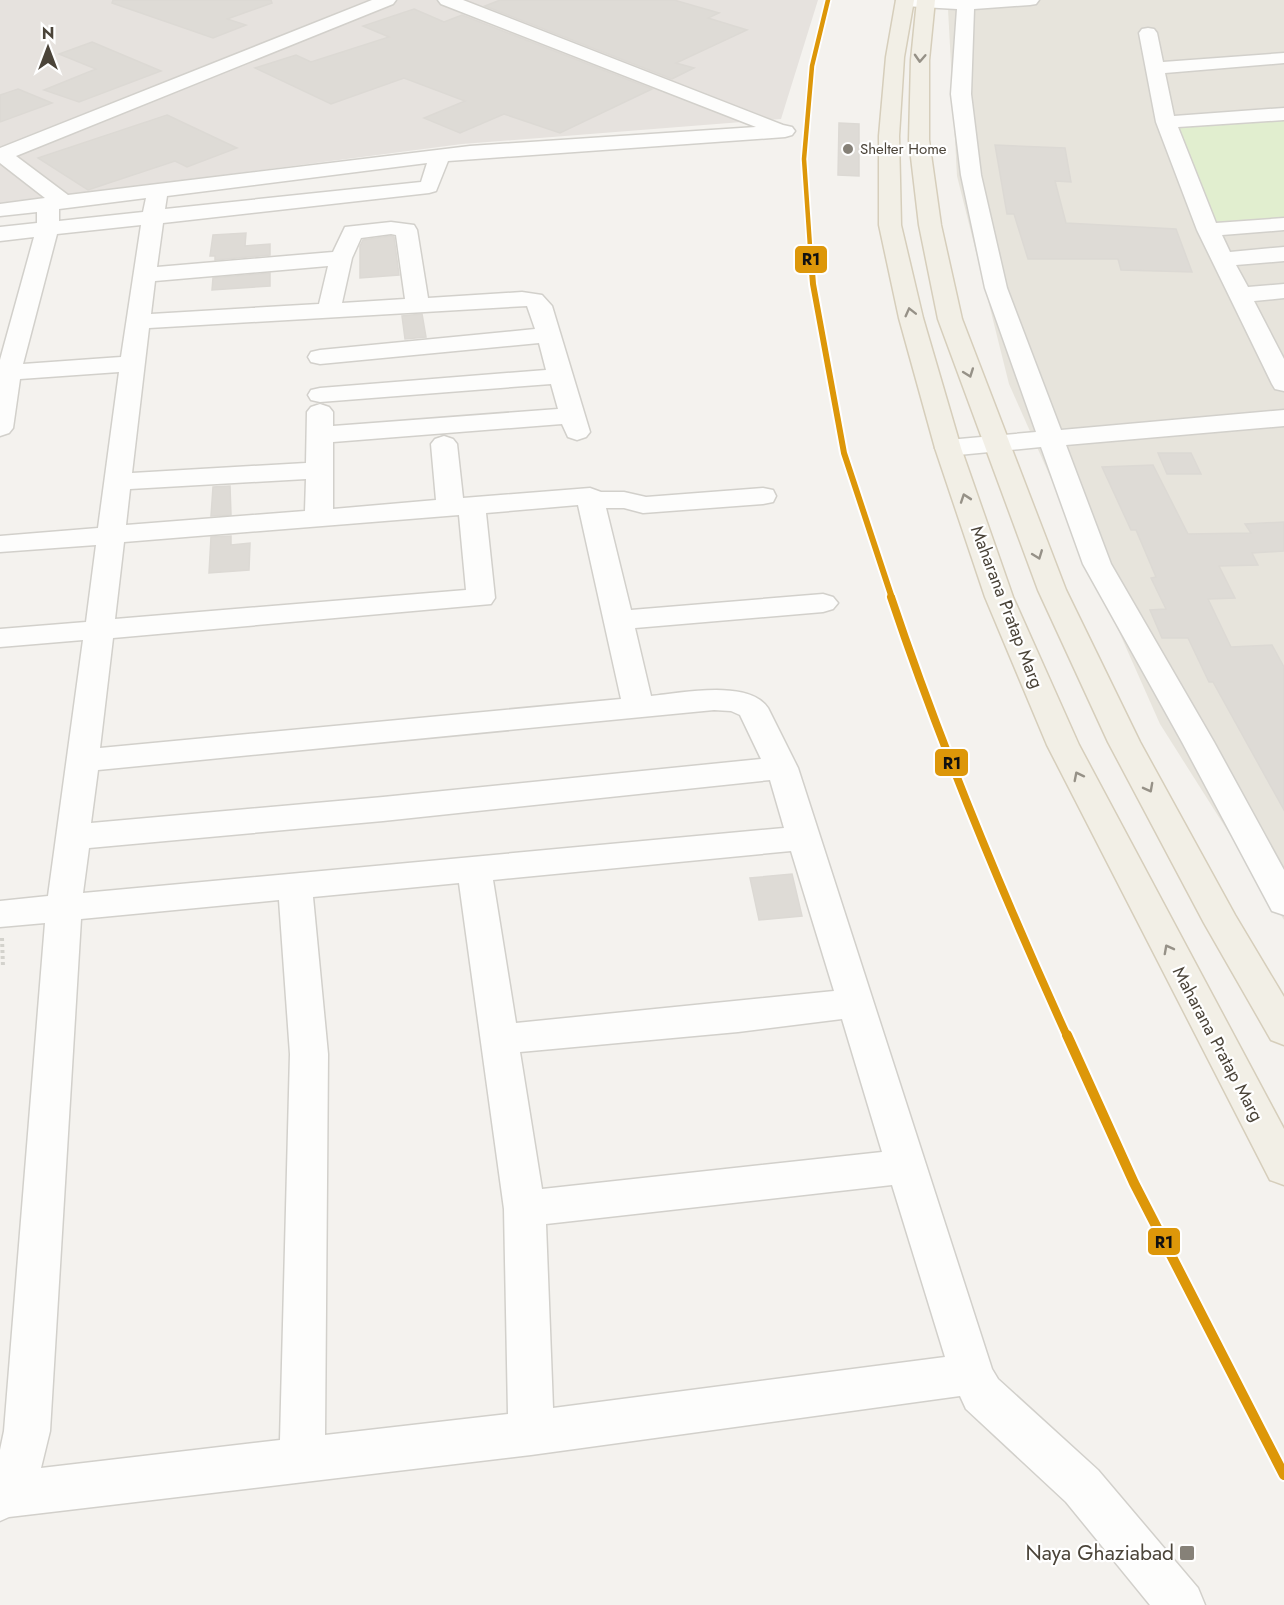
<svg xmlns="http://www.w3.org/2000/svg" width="1284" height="1605" font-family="Jost,sans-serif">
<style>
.residential{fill:#e7e4dc}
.industrial{fill:#e6e2de}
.green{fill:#e1eecf}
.building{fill:#dedbd6;stroke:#dcd9d4;stroke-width:1.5}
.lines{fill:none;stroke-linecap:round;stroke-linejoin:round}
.minor-casing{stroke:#d2d0cb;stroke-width:3}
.major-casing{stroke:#d6cebb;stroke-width:3}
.path{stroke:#d3d2cc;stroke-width:4;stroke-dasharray:3 3;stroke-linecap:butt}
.minor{fill:#fdfdfc;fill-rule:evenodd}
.major{fill:#f2efe6;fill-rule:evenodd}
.rail-1-far3-casing{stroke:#fff;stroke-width:8}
.rail-1-far2-casing{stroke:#fff;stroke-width:10}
.rail-1-far1-casing{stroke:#fff;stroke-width:12}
.rail-1-casing{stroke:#fff;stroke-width:14}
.rail-1-far3{stroke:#dd9709;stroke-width:4.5}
.rail-1-far2{stroke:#dd9709;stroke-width:6}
.rail-1-far1{stroke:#dd9709;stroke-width:8}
.rail-1{stroke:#dd9709;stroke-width:10}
.oneway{stroke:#969187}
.poi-dot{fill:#868178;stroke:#fff;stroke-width:2}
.labels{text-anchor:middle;stroke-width:4.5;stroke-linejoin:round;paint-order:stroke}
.far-poi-label{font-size:15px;fill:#4b4439;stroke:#fff;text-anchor:start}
.street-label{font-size:18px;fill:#4b4439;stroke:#fff}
.near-poi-label{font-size:21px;fill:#4b4439;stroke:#fff;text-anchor:end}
.line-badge{stroke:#fff;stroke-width:2}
.pale-badge-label{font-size:16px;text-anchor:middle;font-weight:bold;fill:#111}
</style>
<rect width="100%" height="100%" fill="#f4f2ee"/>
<path class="residential" d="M952,0H1284V920L1160,724L1009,384L957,176L948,9Z"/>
<path class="industrial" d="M0,0H818L781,119L462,144L0,204Z"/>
<path class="green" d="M1284,116V217L1213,222L1176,124Z"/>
<path class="building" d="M113,0H271L272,3L227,19L246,25L213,38L112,3Z
M500,0H674L719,13L708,18L747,30L676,63L694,68L672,79L485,6Z
M414,9L444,22L462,15L652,89L560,133L504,114L460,133L424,118L465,101L404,78L331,104L255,68L296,55L311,62L389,37L363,26Z
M92,42L161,71L79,102L44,90L96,69L59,54Z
M18,89L52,103L0,122V95Z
M167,115L237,148L187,167L175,161L88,190L38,158Z
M839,123L859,124V176L838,175Z
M995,145L1065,148L1071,182L1055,181L1066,223L1176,229L1192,272L1121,270L1118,259H1028L1014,214H1007Z
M246,233L245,246L270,244V255L215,260V256H210L213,235Z
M391,236L394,237L399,275L360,278V246L363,240Z
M270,273V286L212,290L213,278Z
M422,314L426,337L405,339L402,316Z
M1158,453H1191L1201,474H1167Z
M1153,465L1188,534L1251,533L1245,524L1284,522V551L1252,553L1258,565L1219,566L1235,598L1208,599L1231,647L1272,645L1284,667V810L1213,682H1209L1188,638H1162L1150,610L1166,609L1151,578L1156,577L1136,530H1131L1102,467Z
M230,486L231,515L211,516L213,487Z
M231,536V545L250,543L249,570L209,573L211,537Z
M792,874L802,916L759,920L750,878Z"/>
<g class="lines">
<defs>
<path id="minor" d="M372,0H396L393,4L16,156L68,195L470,146L756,127L441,4L438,0H463L783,125L792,127L795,131L792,135L785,137L448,161L436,191L429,193L163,223L157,267L333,252L345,227L391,222L414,225L417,230L428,298L522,292L542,295L552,306L590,432L586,437L577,440L568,437L562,424L333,442V509L436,500L431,444L435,439L444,436L453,439L457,444L463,498L590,488L601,492H624L646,497L763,488L773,490L776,496L773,502L763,504L643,513L624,508H606L631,610L823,594L833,597L838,603L833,609L823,612L635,628L651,696C681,693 749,679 768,708L798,768L992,1369L998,1379L1098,1470L1198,1588L1205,1605H1150L1066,1502L966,1409L960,1396L531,1455L9,1517L0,1521V1450L4,1431L45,923L0,927V901L48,896L83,640L0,647V629L86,622L96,545L0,552V536L98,528L119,372L20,379L13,428L9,433L0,436V360L34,237L0,241V227L37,223V212L0,216V204L45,198L0,163V148ZM427,163L421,182L165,209L167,196ZM146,198L143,212L59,221V209ZM141,225L121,357L23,364L57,234ZM391,234L396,235L405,299L342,303L352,258L361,238ZM328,266L319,304L151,314L155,281ZM527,306L535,329L320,350L311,352L308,357L311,362L320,364L539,343L546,370L320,388L311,390L308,395L311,400L320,402L551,384L558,409L333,426V412L329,407L320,404L311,407L307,412L306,463L132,473L149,328ZM306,479L305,511L126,525L130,489ZM578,505L621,699L100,748L113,638L491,604L495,598L486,513ZM459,515L466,590L115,619L124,542ZM714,710L731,711L740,715L761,759L383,797L91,823L98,770ZM770,780L784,828L83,893L89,848L383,821ZM791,851L834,991L516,1023L493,880ZM459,883L504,1209L508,1414L325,1435L328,1054L313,897ZM279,900L290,1054L280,1440L41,1468L50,1431L81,919ZM842,1019L882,1152L542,1189L520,1052L738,1032ZM892,1185L945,1357L553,1408L546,1224Z
M896,0H1039L1036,4L1030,5L974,9L971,94L981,175L1007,288L1061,430L1284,410V426L1066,445L1111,564L1214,742L1284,870V915L1272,911L1182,742L1083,564L1041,447L948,456L939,454L935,448L939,442L948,440L1036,432L985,288L961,175L951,94L957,9L904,6L898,5Z
M1148,28L1154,29L1157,33L1163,62L1284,53V63L1165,73L1174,116L1284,108V120L1178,127L1216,223L1284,218V230L1222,235L1230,252L1284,247V261L1236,265L1248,287L1284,284V298L1254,301L1284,359V391L1275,389L1272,384L1197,230L1156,122L1139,33L1142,29Z"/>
<path id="major" d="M896,0H914L904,57L899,136L901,225L923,318L961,448L1013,597L1079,745L1284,1129V1185L1270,1180L1047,745L985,597L935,448L899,318L879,225V136L886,57Z
M917,0H935L929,60V140L941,225L962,319L1066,590L1140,742L1235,915L1284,997V1045L1271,1040L1204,923L1108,742L1038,590L938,319L919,225L909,140L911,60Z"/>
</defs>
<use href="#minor" class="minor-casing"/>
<use href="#major" class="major-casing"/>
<path class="path" d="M2,938L3,967"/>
<use href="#minor" class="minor"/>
<use href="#major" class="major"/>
<defs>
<path id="rail-1-far3" d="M811,261L804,159L812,66L828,0"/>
<path id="rail-1-far2" d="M811,259L813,284L844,453L892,598"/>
<path id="rail-1-far1" d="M891,597C941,746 1002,893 1067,1036"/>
<path id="rail-1" d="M1067,1035L1134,1183L1284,1475"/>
</defs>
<use href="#rail-1-far3" class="rail-1-far3-casing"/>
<use href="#rail-1-far2" class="rail-1-far2-casing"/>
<use href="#rail-1-far1" class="rail-1-far1-casing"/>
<use href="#rail-1" class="rail-1-casing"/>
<use href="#rail-1-far3" class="rail-1-far3"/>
<use href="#rail-1-far2" class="rail-1-far2"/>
<use href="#rail-1-far1" class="rail-1-far1"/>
<use href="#rail-1" class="rail-1"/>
</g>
<defs><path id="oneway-chevron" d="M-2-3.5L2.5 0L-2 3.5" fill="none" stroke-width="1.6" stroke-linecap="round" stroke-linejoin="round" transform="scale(1.5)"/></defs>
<g class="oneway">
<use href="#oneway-chevron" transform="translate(920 58) rotate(93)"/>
<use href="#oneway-chevron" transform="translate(910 312) rotate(-104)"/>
<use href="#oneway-chevron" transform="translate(969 373) rotate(70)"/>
<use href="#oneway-chevron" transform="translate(965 498) rotate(-109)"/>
<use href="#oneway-chevron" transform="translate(1038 555) rotate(69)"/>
<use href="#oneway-chevron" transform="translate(1078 776) rotate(-117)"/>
<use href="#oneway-chevron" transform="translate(1149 788) rotate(62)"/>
<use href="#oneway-chevron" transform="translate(1168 949) rotate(-118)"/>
</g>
<g class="poi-dot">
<circle cx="848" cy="149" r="6"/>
<rect x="1179" y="1545" width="16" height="16" rx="3"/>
</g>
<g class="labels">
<g class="far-poi-label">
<text x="860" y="154">Shelter Home</text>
</g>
<g class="street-label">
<text transform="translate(1007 607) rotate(69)" y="6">Maharana Pratap Marg</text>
<text transform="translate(1218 1044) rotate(62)" y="6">Maharana Pratap Marg</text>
</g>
<g class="near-poi-label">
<text x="1174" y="1560">Naya Ghaziabad</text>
</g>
</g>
<g class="line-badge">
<rect x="794" y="245" width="34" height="29" rx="6" fill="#dd9709"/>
<rect x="934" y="748" width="35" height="29" rx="6" fill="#dd9709"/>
<rect x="1147" y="1227" width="34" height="29" rx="6" fill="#dd9709"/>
</g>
<g class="pale-badge-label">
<text x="811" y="265">R1</text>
<text x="952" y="769">R1</text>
<text x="1164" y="1248">R1</text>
</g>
<g transform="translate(48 48)" stroke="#ffffff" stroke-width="4.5" paint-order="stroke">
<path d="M0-4.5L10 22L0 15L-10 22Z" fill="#4b4439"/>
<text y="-9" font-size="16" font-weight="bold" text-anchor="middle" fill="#4b4439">N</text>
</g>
</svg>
